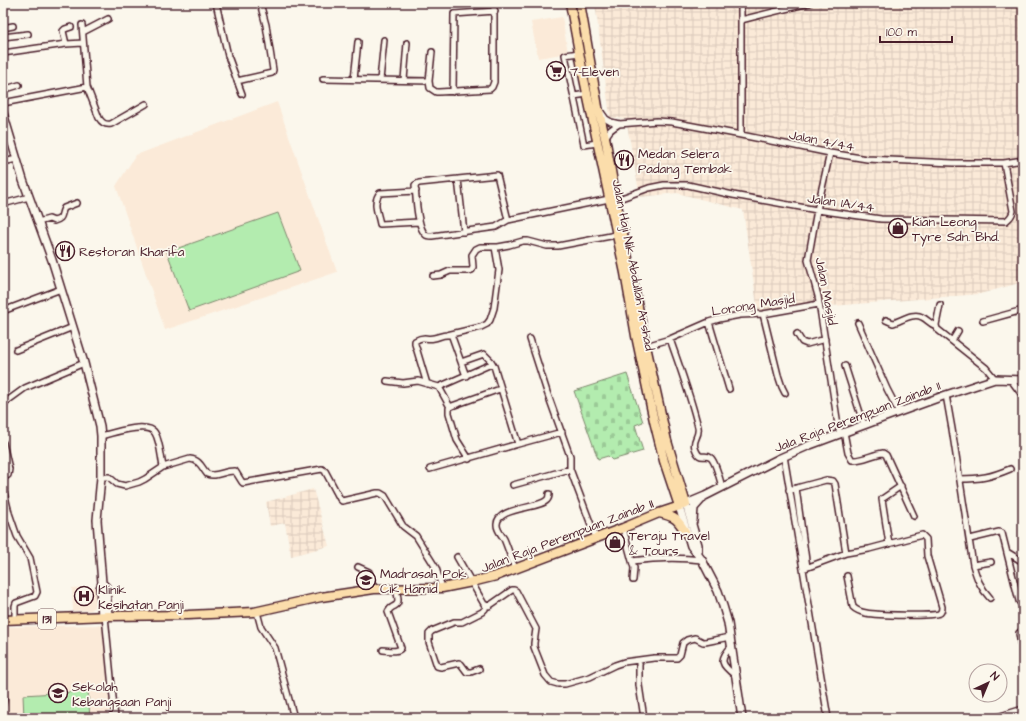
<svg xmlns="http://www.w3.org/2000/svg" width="1026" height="721" font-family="'Architects Daughter',sans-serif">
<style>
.built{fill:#fbead8}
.industrial{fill:url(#industrial-grid)}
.grass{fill:#b3ecaf;stroke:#7e866d}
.cemetery{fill:url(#cemetery-stones);stroke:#7e866d}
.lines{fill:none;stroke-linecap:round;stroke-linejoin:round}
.street-casing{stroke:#4a1f2b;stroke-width:8}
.secondary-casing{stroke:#4a1f2b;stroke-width:10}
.primary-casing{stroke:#4a1f2b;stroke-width:11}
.street{stroke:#fbf7ec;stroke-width:5}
.secondary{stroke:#fbf7ec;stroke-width:7}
.primary{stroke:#fbddab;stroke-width:8}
.labels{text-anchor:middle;stroke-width:3.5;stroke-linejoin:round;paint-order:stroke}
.shield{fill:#fbf7ec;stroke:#7f6065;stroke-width:1}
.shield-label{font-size:12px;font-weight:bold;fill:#4a1f2b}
.poi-label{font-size:13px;fill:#4a1f2b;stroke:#fbf7ec;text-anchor:start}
.street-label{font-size:13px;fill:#4a1f2b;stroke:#fbf7ec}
</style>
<defs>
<pattern id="industrial-grid" width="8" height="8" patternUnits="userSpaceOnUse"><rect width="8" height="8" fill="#fbead8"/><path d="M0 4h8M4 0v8" fill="none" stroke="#d9c8ba"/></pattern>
<pattern id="cemetery-stones" width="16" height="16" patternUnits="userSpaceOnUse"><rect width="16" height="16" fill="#b3ecaf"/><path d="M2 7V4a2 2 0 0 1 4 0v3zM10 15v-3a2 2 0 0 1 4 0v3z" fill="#9bca97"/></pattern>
</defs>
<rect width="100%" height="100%" fill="#fbf7ec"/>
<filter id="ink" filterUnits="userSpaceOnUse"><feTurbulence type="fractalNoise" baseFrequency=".025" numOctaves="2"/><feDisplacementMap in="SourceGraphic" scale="8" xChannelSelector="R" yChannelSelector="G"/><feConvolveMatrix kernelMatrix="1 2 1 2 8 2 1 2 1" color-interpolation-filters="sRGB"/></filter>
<g filter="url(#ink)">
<path class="built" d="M562,17L568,53L538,58L531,22Z
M277,102L337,272L165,330L116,186L136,155Z
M95,587L96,605L91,610L73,611L72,588Z
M103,625L112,718H9L3,668V627Z"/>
<path class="industrial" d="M595,3H1023V282L980,294L758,312L743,210L677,193L640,197L626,119L610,117Z
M313,489L329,546L291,556L285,523L270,526L266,502Z"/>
<path class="grass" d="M278,213L300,271L189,311L167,252Z
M88,691L90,718H24L23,695Z"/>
<path class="cemetery" d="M627,374L643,422L635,425L643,451L612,460L608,456L598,459L574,391Z"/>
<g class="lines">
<defs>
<path id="street" d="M216,3L228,56L242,94
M741,3V135
M741,20L809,3
M82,25L87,87
M3,28L13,26
M83,32L108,19
M3,37L28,34
M66,44L83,43
M432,52L429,81L430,88L436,92H439L490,89L492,87L494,82V3
M3,53L66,44L63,31L65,29L71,27
M579,53L565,55L584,145L597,143
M323,79L429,81
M354,79L358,42
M380,80L384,40
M404,80L407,43
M237,81L272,73L273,70L266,25L260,3
M3,90L19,85
M453,92L454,14L495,11
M574,96L587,94
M3,103L87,87L99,118C102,123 105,125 111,124L146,104
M601,112L606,119L611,122L619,124L657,121L672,122L741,135L830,153L867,159L953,163H1004L1023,160
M606,139C607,131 613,128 619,124
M830,153L817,210L808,260L818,296L838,425L840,434
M3,162L17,159
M458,179L464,232
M416,191L380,193C372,202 378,213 380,224L419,222
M616,200L649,188L664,185H688L733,195L817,210L881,219L1006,221C1010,218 1012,216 1013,211L1004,163
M3,204L29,197
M508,220L497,175L419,183L415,185C416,196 417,229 426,235C427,236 430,236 432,236L496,227L508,220L609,199
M38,222L49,219L54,221C64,218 60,216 64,208L77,203
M433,276L441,275L450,271H469L472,270L473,267L472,255L476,249L480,247H498L509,245L523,241H528L547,246H558L616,235
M940,305L936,325L937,329L986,368L995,379
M3,311L61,289
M763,314L778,375L782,387L785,393
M886,320L893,323C901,321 913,312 922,317C927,319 930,324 936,326
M983,321L1023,310
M709,322L729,389
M858,323L887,389L899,412
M451,334L466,376
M797,334L802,342L807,344L825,339
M530,339L547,392L570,456V469L596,538
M670,339C680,368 691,397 698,427C700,437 692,439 695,448C700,462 704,453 711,458C716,463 720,480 722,487
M952,341L958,331
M646,346L670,339L709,322L719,319L740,315L763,314L819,304
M16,350L73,327
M461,362L484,354L491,361L494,366
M845,366L864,425
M1011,380L1023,396
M387,381L403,383L418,381L439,387L450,407
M427,384L415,344V341C425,335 425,340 434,338C439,337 442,335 447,335L481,327L487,324L490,320L494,308L499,270L495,247
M439,387L489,365H491L494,366L518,444
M946,395L952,429L973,565C977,579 980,587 990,598
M3,404L25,388L84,363
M844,432L848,453L852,460C862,461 873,454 883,453L886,455L914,516
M101,436C112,433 148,421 155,433C160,441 161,457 163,467
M3,443L9,469L8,475L3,478
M784,456L828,718
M469,459L457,440L449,413V408L452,406L500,389
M430,469L518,444L562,432
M101,477H109L117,484L125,486L139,482L145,479L163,467L190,459C200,460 202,468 207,474C216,478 225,470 235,471L237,474L242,482L243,483L322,469L325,471L340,499L342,501L377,493H380L385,496L403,526L416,536L436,568L442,588
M960,479C981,479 991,477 1010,469
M513,485L570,469
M3,488L9,513L17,536L30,558L37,592L35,596L16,603L15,606V620
M796,488L807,567
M789,490L826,480L833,481L835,484L846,553
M623,528L632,561C655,558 678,557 702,560
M970,539L999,532L1002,533L1019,601L1021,604H1023
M889,544L882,499L901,486
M1007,552L1023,562
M457,557L484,604L486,605L489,606L512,590H514L516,591L536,629L534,643V647L545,675L551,682L558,684H565L590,677L615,665L624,662L654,658H677L680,655L683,643L687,640L695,638L703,642H705L730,637
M632,561L634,568L633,580
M973,565L991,562
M358,567L369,572L374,589
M515,568C511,559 508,548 504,539C501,534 497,530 497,525C496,507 539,509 547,500C549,498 549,496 549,494
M803,569L846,553L869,549L922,535L926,539L927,556L942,607C942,609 942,611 940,613C936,617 875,615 866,613C861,612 857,611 853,607L847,576
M257,612L261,627L275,648L294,718
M105,616L115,718
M1023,630L1019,633L1023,658
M732,646C718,660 721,665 736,676
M383,650C389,650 397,653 401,648L388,612C390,607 392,608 396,605C400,602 397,594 396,589
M639,660V685L644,718
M479,669L471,672H467L461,664L459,663L441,667L437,666L429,642V634L432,631L454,622H462L482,612L485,609L486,605
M3,692L4,699L3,704
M994,718L1023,709"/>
<path id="secondary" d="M3,113L23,180L52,260L84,363L100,426L101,436V477L97,520L102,583L106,587L108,616
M679,506L691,546L702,560L718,591L723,606L728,623L730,637L742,718
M693,521L694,508L702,499
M698,555V545L686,504L705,496L778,459L810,445L899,412L946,395L995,379L1023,380
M102,616L100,588L102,583"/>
<path id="primary" d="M570,3L584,79L625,273L636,336L654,421L664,461L679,506
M659,513C677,517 678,520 687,535
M3,620L108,616L188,615L254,612L321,597L374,589L442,588L472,582L496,576L623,528L659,513L686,504L667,441L646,346L616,200L606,142L598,107L580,3"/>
</defs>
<use href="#street" class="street-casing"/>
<use href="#secondary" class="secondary-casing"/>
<use href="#primary" class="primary-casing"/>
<use href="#street" class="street"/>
<use href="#secondary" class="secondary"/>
<use href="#primary" class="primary"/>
</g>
</g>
<defs>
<symbol id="supermarket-ring" viewBox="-11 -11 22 22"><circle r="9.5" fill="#fbf7ec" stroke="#4a1f2b" stroke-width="1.5"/><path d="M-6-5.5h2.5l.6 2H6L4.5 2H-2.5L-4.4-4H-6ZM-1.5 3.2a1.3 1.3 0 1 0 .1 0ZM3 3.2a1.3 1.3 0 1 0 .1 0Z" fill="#4a1f2b"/></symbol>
<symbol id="restaurant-ring" viewBox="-11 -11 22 22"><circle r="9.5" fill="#fbf7ec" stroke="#4a1f2b" stroke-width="1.5"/><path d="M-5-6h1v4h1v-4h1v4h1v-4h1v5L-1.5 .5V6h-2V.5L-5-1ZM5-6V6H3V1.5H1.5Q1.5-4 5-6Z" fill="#4a1f2b"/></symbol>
<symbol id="shop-ring" viewBox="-11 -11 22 22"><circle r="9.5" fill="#fbf7ec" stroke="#4a1f2b" stroke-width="1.5"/><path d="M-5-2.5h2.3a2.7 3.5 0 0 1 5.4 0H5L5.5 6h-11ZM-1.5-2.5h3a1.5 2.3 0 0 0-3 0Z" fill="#4a1f2b"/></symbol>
<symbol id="school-ring" viewBox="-11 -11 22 22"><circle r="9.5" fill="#fbf7ec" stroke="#4a1f2b" stroke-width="1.5"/><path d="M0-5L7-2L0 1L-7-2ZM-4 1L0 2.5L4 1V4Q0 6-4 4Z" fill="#4a1f2b"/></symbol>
<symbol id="hospital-ring" viewBox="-11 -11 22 22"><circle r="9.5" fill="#fbf7ec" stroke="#4a1f2b" stroke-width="1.5"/><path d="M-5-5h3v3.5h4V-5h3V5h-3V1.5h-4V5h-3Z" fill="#4a1f2b"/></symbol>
</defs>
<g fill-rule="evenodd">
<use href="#supermarket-ring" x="545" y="60" width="22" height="22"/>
<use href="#restaurant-ring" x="613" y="149" width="22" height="22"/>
<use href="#shop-ring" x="887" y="217" width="22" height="22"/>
<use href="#restaurant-ring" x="54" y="240" width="22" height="22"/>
<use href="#shop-ring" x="604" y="531" width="22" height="22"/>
<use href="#school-ring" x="355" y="569" width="22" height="22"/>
<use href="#hospital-ring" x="73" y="585" width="22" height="22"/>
<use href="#school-ring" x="47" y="682" width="22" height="22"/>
</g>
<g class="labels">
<rect class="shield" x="38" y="609" width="18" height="20" rx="3"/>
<g class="shield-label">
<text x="47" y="623">131</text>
</g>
<g class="poi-label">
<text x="570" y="76">7-Eleven</text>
<text x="638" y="158">Medan Selera<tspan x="638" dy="15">Padang Tembak</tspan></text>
<text x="912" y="226">Kian Leong<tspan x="912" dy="15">Tyre Sdn. Bhd.</tspan></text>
<text x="79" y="256">Restoran Kharifa</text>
<text x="629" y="540">Teraju Travel<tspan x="629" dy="15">&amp; Tours</tspan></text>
<text x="380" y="578">Madrasah Pok<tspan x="380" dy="15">Cik Hamid</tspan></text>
<text x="98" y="594">Klinik<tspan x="98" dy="15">Kesihatan Panji</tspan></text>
<text x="72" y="691">Sekolah<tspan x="72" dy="15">Kebangsaan Panji</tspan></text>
</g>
<g class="street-label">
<text transform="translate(822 140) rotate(11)" y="5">Jalan 4/44</text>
<text transform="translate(841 202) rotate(8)" y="5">Jalan 1A/44</text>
<text transform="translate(634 265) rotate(79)" y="5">Jalan Haji Nik Abdullah Arshad</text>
<text transform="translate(827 291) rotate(79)" y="5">Jalan Masjid</text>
<text transform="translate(753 304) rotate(-9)" y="5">Lorong Masjid</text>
<text transform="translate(857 416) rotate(-21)" y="5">Jala Raja Perempuan Zainab 11</text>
<text transform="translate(567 535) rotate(-21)" y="5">Jalan Raja Perempuan Zainab II</text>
</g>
</g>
<rect width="1026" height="721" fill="none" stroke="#fbf7ec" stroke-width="16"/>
<rect x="8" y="8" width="1010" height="705" fill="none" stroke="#4a1f2b" stroke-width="1.5" filter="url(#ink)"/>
<g transform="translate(988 683) rotate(44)"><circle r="19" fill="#fbf7ec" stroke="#b4a19f"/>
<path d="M0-3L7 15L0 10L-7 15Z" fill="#4a1f2b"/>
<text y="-6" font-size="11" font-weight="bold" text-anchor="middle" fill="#4a1f2b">N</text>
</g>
<path d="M880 36v6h72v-6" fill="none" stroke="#4a1f2b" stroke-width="2"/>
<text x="886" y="36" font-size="12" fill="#4a1f2b" stroke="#fbf7ec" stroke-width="3" paint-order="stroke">100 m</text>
</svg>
